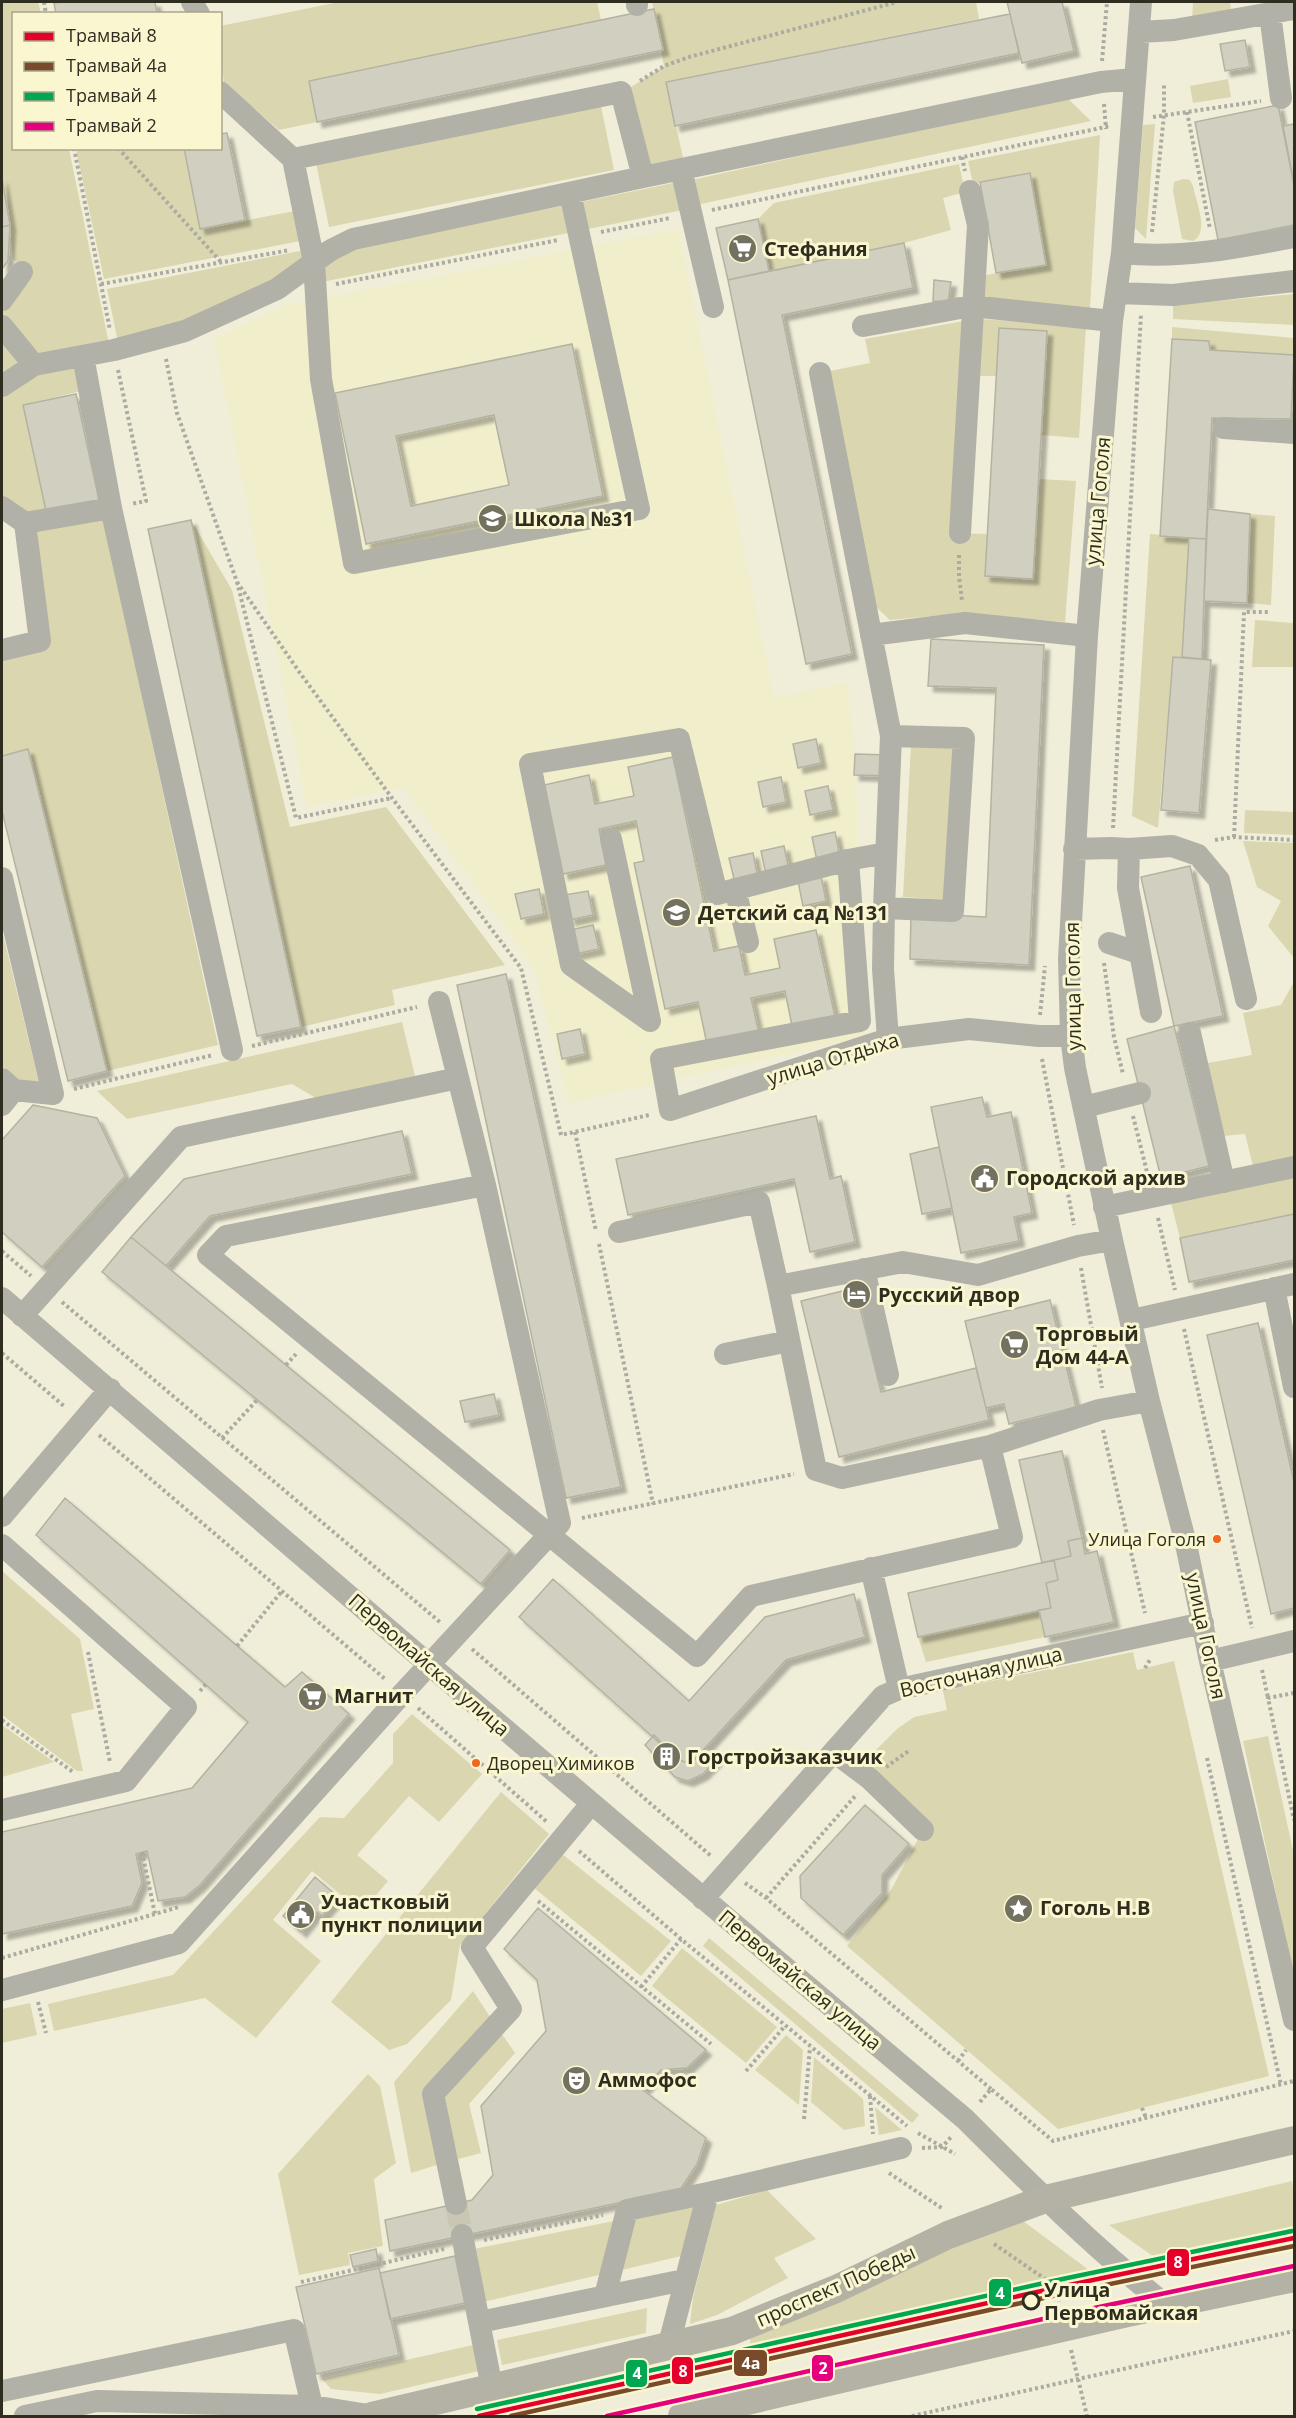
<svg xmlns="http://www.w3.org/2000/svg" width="1296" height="2418" font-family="'Open Sans',sans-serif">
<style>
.built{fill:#f1eecc}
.green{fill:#dad6af}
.building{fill:#d1cfbf;stroke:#b4b3a2;stroke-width:1.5;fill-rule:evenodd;filter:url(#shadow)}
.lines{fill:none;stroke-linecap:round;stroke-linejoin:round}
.minor-tunnel{stroke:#c9c7b4;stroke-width:22;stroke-dasharray:22 11;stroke-linecap:butt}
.path{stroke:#acaba1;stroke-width:4;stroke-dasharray:3 3;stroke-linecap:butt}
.minor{stroke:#b1b1a7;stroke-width:22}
.major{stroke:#b4b2a4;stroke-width:28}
.tram-1-casing{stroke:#f9f6d0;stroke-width:9}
.tram-2-casing{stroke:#f9f6d0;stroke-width:9}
.tram-3-casing{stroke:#f9f6d0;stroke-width:9}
.tram-4-casing{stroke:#f9f6d0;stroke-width:9}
.tram-1{stroke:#e4002b;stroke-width:4.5}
.tram-2{stroke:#7a4b2a;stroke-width:4.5}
.tram-3{stroke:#00a651;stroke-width:4.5}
.tram-4{stroke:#e5007d;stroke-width:4.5}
.bus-dot{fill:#f26522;stroke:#f9f6d0;stroke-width:2}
.stop-dot{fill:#f9f6d0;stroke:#2f2d1f;stroke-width:3}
.labels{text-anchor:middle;stroke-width:6;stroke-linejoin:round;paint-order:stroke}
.bus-label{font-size:18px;fill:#2f2d1f;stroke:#f9f6d0;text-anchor:end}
.poi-label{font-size:20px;font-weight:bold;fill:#2f2d1f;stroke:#f9f6d0;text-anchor:start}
.street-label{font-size:20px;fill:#2f2d1f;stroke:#f9f6d0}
.stop-label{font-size:20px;font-weight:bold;fill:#2f2d1f;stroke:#f9f6d0;text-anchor:start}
.line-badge{stroke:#f9f6d0;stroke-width:2}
.badge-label{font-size:16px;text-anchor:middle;font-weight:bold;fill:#fff}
</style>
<defs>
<filter id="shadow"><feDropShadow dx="5.5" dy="5.5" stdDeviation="1.5" flood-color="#0004"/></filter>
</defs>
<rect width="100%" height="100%" fill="#f0eed9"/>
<path class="built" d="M678,229L774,698L847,682L855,754L865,1037L569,1103L534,968L404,787L307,807L214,339L283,306Z"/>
<path class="green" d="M2,2H38L41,13L14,14V148L69,149L109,344L37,359L2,315V311L28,272L13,259L10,225L2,179Z
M339,2H597L601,20L309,81L317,122L279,130L224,82L221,62L220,26Z
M652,2H976L979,19L666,82L684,162L646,171L625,91L664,66Z
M1193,2H1230L1231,11L1192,20Z
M1228,79L1231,97L1193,103L1190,86Z
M1066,97L1091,121L696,205L692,180Z
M601,106L614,170L329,227L316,163Z
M1155,124L1146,239L1135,228L1143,125Z
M1100,135L1090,308L978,301L981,276L1046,264L1030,174L973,184L968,161Z
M153,148V150L184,149L200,229L295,211L300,241L104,279L76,149Z
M959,164L965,192L943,198L951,230L904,243L769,271L758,219L774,203Z
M1183,179L1190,180L1193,186C1196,202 1210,232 1193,241L1182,239L1173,191L1174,182Z
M678,182L683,210L322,282L323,266L353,249Z
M305,250L307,260L273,285L183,326L118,342L107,289Z
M1294,294V325L1173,319V305Z
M979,319L1086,326L1079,438L1041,435L997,376H977Z
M964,321L952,533L988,534L986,576L1032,579L1038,479L1076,481L1065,622L964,613L890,620L874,605L830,371L870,363L865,339Z
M1172,327L1294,338V355L1210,350L1209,341L1172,339Z
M2,342L21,364L2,376Z
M76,365L81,391L23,405L46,511L28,515L2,497V397L37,375Z
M1250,514L1275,516L1271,605L1247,603Z
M103,518L218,1045L107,1071L28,750L2,756V658L49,647L37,530Z
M191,520L232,590L290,827L386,807L505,965L392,990L395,1005L301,1027Z
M1150,534L1189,538L1182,657H1173L1158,828L1132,816Z
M1255,620L1294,623V667H1252Z
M911,745L957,748L947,900L903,897Z
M1245,810L1294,812V835L1244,833Z
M1243,841L1294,843V958L1268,926L1281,901L1257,887Z
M2,930L39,1083L18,1081L2,1066Z
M1294,982V1158L1253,1166L1245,1134L1223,1136L1208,1063L1252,1055L1243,1013L1281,1005Z
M402,1022L416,1080L319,1100L292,1084L127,1119L97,1091Z
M1294,1177V1214L1180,1238L1171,1203Z
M2,1571L80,1639L94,1709L71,1714L83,1771H77L2,1715Z
M1039,1610L1045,1637L926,1662L918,1637Z
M1133,1652L1137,1670L1174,1661L1269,2076L1058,2129L847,1946L891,1890L925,1826L863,1763L897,1729L914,1717L947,1710L943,1691Z
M412,1714L482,1774L439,1822L409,1796L357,1855L388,1881L362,1912L312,1871L273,1920L321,1961L256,2038L205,1998L54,2031L48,2004L173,1975L320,1817L344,1818L393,1763V1734Z
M2,1725L54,1762L2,1777Z
M1268,1736L1294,1855V1977L1243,1741Z
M501,1792L549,1834L460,1945L451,2000L407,2044L389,2050L331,2002Z
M562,1854L671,1941L641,1976L533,1887Z
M709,1938L919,2115L912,2123L703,1946Z
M682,1948L777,2027L746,2063L652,1986Z
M473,1991L490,2017L425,2091L440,2164L411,2173L394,2082Z
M30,2003L37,2035L2,2043V2009Z
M500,2031L515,2053L469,2104L481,2153L458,2159L443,2097Z
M786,2035L803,2050L799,2105L755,2070Z
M814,2057L863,2099L865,2126L844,2130L811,2102Z
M368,2074L380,2086L396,2163L374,2179L383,2246L348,2253L350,2265L299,2275L278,2174Z
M875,2107L902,2130L879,2135Z
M1292,2181L1294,2193V2233L1164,2264L1109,2225Z
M767,2190L816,2239L774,2258L788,2278L717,2315L690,2324L693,2298L716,2205Z
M695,2204L681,2256L622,2270L636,2216Z
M1019,2218L1101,2279L751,2357L750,2336Z
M614,2221L603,2274L483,2302L474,2249Z
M647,2308L646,2333L502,2365L497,2340Z
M473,2345L479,2371L380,2394L331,2389L322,2379Z"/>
<path class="building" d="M64,2H155L157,14H56L54,3Z
M1007,2H1062L1074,51L1022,63Z
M654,9L663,50L317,122L309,81Z
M1010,14L1019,53L675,126L666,82Z
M1245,40L1250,67L1225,71L1220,44Z
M1278,105L1294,185V225L1218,240L1195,122Z
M1294,124V173H1292L1283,126Z
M227,133L245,220L200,229L184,148H220V134Z
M1030,173L1046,265L996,273L980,182Z
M2,179L10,225L2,227Z
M758,219L769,271L728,280L716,228Z
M10,225L8,261L2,269V227Z
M904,243L913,288L782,315L852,654L806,664L728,280Z
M934,280L951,282L948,302L933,301Z
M999,328L1047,331L1033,579L985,576Z
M1172,339L1209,341L1210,350L1294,355L1291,419L1212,418L1206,539L1160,536Z
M572,344L603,496L366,544L335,393ZM494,415L509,485L411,506L396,436Z
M76,394L99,500L46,511L23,405Z
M1208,509L1250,514L1247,603L1204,601Z
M191,520L301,1027L257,1036L148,529Z
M1189,538L1206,539L1202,659L1182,657Z
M931,639L1044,645L1029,965L910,959L911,913L986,917L996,688L928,686Z
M1173,657L1211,660L1199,813L1161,810Z
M816,739L821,763L798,768L793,744Z
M28,749L107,1071L68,1081L2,811V756Z
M855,754L890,755L889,776L854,775Z
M673,757L714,951L739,946L745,975L780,968L774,939L816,930L835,1017L792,1026L785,991L751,998L759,1033L707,1044L698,1002L665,1009L634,863L644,861L636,821L599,829L606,865L563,874L544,785L589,775L595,804L634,796L628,767Z
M781,777L786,802L763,807L758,782Z
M828,786L833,810L810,815L805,791Z
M835,832L840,856L817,861L812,837Z
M784,846L789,870L766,875L761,851Z
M753,853L758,878L735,883L729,858Z
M1190,866L1223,1016L1174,1026L1141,877Z
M821,876L826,901L803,906L798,881Z
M539,889L544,914L521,919L515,894Z
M588,891L593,915L570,920L564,895Z
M593,925L599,949L575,954L570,930Z
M506,974L621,1487L566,1498L457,985Z
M1174,1026L1209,1166L1161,1178L1127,1039Z
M580,1029L585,1054L562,1059L557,1034Z
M982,1097L987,1117L1011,1112L1032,1213L1014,1217L1019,1241L961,1253L931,1107Z
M33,1105L97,1118L125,1176L42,1267L2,1232V1140Z
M816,1116L830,1179L841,1176L855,1242L810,1252L794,1179L628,1215L616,1159Z
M402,1131L412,1174L210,1216L166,1266L131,1237L184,1179Z
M939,1147L952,1208L922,1214L910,1154Z
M1294,1214V1260L1189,1282L1180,1238Z
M131,1237L510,1550L481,1584L102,1272Z
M855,1288L881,1392L976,1368L989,1420L839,1457L801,1301Z
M1050,1300L1076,1407L1009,1424L1004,1404L986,1408L965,1321Z
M1258,1323L1294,1482V1608L1271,1614L1207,1335Z
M494,1394L499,1415L465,1422L460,1401Z
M1062,1451L1082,1538L1068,1541L1071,1556L1042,1563L1019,1460Z
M65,1498L285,1687L302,1672L349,1714L200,1885L185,1897L158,1901L147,1851L136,1854L142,1883L132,1906L2,1934V1832L192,1788L248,1722L36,1535Z
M1082,1538L1085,1554L1097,1551L1114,1622L1045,1637L1039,1610L1051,1608L1046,1583L1058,1580L1054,1560L1071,1556L1068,1541Z
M1054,1560L1058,1580L1046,1583L1051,1608L918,1637L908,1593Z
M553,1579L689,1701L765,1617L854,1594L865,1637L786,1660L705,1748L695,1759L684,1762L674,1756L519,1617Z
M654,1735L674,1756L684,1762L695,1759L705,1748L717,1759L703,1774L688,1781L675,1777L645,1745Z
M865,1805L909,1844L882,1875V1893L843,1935L801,1898L800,1876Z
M315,1877L338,1897L322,1916L317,1912L301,1932L283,1916Z
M538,1908L706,2050L687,2068L661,2070L643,2090L706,2138L697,2164L680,2190L390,2251L385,2220L472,2200L493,2175L481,2106L546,2031L537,1980L504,1949Z
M376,2249L378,2261L353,2267L350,2255Z
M455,2256L465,2303L390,2319L380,2273Z
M379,2268L399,2355L316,2374L296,2287Z"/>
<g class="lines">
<path class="minor-tunnel" d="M456,2204L462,2235"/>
<path class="path" d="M44,2L46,14
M1102,61L1107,2
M640,81L664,66L689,57L897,2
M1104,104L1106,129
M1187,112L1210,229
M1153,117L1261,101
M74,148L110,330
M118,148L221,262
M962,157L965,171
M712,210L1110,126
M601,232L670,218
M1152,232L1164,115V84
M101,284L290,250
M336,284L558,240
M166,359L177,413L237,582L296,818L392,798
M118,370L146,501L131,504
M959,555V576L962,601
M237,582L300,673L392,798L521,968L561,1135L649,1115
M1113,828L1141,314
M1234,837L1244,612H1270
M1215,840L1234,837L1294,840
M1104,963L1114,1037L1123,1074
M1040,1015L1045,966
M252,1046L417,1007
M1042,1059L1074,1225
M74,1089L213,1055
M1133,1116L1148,1176
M575,1132L596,1231
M1158,1218L1175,1290
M599,1244L653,1504
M2,1251L31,1276
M1081,1268L1102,1388
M62,1302L441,1623
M1184,1329L1252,1628
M2,1353L65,1407
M286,1365L296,1354
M1103,1430L1145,1613
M99,1435L385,1679
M222,1438L257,1400
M582,1518L794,1474
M237,1646L282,1591
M472,1649L711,1856
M88,1652L110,1762
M1145,1668L1151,1658
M1262,1670L1268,1698
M200,1691L206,1684
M1294,1693L1268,1698L1294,1820
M418,1708L547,1822
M2,1720L73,1772
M1207,1758L1281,2085
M886,1767L910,1750
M579,1851L681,1939L907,2126
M142,1852L155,1914
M745,1883L766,1898L991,2089
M766,1898L857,1794
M538,1901L711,2044
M2,1958L179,1907
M641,1987L681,1939
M38,2002L46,2033
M958,2061L966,2050
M746,2071L785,2026
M870,2096L873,2134
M980,2102L991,2089L1053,2141L1294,2081
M1142,2108L1146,2118
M804,2119L810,2047
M918,2133L955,2154
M922,2148L942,2147L952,2136
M889,2173L943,2209
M484,2240L603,2215
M994,2244L1054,2285L1059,2302
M301,2282L444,2249
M1071,2350L1087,2416
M912,2416L1294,2331"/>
<path class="minor" d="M192,2L199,14
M637,2V5
M1141,2L1122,253L1112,321L1087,636L1069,959L1071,1036L1075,1068L1112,1240L1149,1401L1186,1544L1210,1661L1294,2020
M1270,14L1281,98
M1140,32L1174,30L1294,9
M220,92L293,159L621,92L643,177
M681,169L713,307
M570,193L639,509L354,563L321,379L314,262L331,250L353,239C450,219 547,198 643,177L1101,82L1134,79
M1122,253C1180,259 1237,248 1294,237
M1117,293L1173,295L1294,281
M2,300L22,272
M2,326L34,365
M863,326L971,306L1112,321
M83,356L111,508L232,1050
M820,373L891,736L964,738L953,911L884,908L883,969L888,1039
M2,386L34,365L114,350L185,331L277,289L314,262L293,159
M1224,428L1294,433
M2,507L25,523
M960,533L978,225L970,191
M871,635L965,623L1087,636
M2,650L40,641L25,523L111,508
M611,839L650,1021L571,965L530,764L679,739L717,894L848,860L886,853
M1074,849L1111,848L1129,849L1172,846L1198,855L1219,880L1246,999
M1129,849L1128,888L1151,1012
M848,860L860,1021L661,1059L670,1110L888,1039L969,1029L1039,1036H1071
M2,878L53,1094L14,1090
M735,889L748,942
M884,908L891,736
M1109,943L1139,953
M1190,1033L1224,1182
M2,1079L14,1090L2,1105
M1084,1107L1140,1093
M485,1185L226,1236L208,1255L697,1656L751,1596L1012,1537L990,1446L1099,1410L1149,1401
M1104,1207L1294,1167
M619,1232L759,1202L778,1286
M864,1269L888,1375
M1274,1288L1294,1387
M2,1298C322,1573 642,1848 965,2119C1030,2184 1095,2249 1166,2305
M22,1316L181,1137L458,1078
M1132,1320L1294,1284
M725,1354L789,1341
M990,1446L842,1478L816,1470L778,1286L903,1262L978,1275L1078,1246L1112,1240
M2,1516L110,1389
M2,1545L186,1707L126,1781L2,1810
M871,1568L899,1689
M1210,1661L1294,1641
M834,1752L870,1779L923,1830
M703,1899L883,1696L899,1689L1203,1623
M2,1990L179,1943L402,1694L560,1523L485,1185L439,1002
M456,2204L433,2094L511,2009L472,1947L591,1804
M462,2235L492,2388
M605,2296L627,2210L708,2193
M480,2322L684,2280
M668,2348L708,2193L901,2148
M2,2391L294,2330L312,2406
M25,2416L97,2401L312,2406L375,2416"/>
<path class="major" d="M372,2416L732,2331L836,2289L948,2235L1045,2199L1294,2140
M682,2416L1127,2313L1294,2278"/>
<defs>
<path id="tram-1" d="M479,2416L1055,2288L1294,2238"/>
<path id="tram-2" d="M511,2416L1057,2295L1294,2246"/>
<path id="tram-3" d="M477,2409L1053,2281L1292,2231"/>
<path id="tram-4" d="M607,2416L1061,2315L1294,2266"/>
</defs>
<use href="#tram-1" class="tram-1-casing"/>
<use href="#tram-2" class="tram-2-casing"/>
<use href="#tram-3" class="tram-3-casing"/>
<use href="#tram-4" class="tram-4-casing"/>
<use href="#tram-1" class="tram-1"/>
<use href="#tram-2" class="tram-2"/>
<use href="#tram-3" class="tram-3"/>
<use href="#tram-4" class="tram-4"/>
</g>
<defs>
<symbol id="supermarket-disc" viewBox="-11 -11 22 22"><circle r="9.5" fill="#737160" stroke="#f9f6d0"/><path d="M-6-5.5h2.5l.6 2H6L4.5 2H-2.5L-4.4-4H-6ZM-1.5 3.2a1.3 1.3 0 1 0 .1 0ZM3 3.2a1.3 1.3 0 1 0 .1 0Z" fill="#fff"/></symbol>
<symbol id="school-disc" viewBox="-11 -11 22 22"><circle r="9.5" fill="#737160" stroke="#f9f6d0"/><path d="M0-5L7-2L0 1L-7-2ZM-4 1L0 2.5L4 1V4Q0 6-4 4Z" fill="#fff"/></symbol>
<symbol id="civic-disc" viewBox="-11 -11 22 22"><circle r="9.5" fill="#737160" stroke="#f9f6d0"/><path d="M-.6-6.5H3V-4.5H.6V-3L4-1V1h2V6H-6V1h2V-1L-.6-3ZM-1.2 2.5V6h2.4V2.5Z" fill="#fff"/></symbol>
<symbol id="hotel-disc" viewBox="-11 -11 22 22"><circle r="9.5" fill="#737160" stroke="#f9f6d0"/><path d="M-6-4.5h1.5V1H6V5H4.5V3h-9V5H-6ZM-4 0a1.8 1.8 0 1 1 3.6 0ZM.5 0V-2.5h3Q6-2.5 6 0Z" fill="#fff"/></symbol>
<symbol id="building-disc" viewBox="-11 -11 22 22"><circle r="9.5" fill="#737160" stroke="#f9f6d0"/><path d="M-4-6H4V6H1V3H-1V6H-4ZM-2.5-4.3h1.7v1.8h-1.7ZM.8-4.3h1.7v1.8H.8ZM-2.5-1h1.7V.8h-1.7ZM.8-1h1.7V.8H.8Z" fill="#fff"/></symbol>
<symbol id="sight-disc" viewBox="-11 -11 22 22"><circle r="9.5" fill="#737160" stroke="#f9f6d0"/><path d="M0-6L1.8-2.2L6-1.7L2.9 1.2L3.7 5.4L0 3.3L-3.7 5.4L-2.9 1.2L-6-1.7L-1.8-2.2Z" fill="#fff"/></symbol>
<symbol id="theatre-disc" viewBox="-11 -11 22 22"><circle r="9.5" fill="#737160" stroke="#f9f6d0"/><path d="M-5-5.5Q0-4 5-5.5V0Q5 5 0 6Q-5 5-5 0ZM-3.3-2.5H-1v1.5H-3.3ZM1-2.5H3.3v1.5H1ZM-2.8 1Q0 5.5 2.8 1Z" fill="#fff"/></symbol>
</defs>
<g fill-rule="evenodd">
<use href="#supermarket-disc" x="726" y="232" width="33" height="33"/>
<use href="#school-disc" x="476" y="502" width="33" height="33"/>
<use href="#school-disc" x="660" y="896" width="33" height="33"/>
<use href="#civic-disc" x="968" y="1162" width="33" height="33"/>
<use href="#hotel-disc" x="840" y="1278" width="33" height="33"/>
<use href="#supermarket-disc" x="998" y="1328" width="33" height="33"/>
<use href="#supermarket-disc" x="296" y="1680" width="33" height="33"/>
<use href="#building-disc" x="650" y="1740" width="33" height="33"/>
<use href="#sight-disc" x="1002" y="1892" width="33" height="33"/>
<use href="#civic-disc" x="284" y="1898" width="33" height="33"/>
<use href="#theatre-disc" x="560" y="2064" width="33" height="33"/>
</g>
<g class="bus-dot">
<circle cx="1217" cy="1539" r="5"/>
<circle cx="476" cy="1763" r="5"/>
</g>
<circle class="stop-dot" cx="1031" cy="2301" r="8"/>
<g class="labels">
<g class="bus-label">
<text x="1206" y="1546">Улица Гоголя</text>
<text x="487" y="1770" text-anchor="start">Дворец Химиков</text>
</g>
<g class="poi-label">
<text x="764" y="256">Стефания</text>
<text x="514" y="526">Школа №31</text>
<text x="698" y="920">Детский сад №131</text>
<text x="1006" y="1185">Городской архив</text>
<text x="878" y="1302">Русский двор</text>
<text x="1036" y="1341">Торговый<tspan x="1036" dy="23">Дом 44-А</tspan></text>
<text x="334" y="1703">Магнит</text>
<text x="687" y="1764">Горстройзаказчик</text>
<text x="321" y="1909">Участковый<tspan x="321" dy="23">пункт полиции</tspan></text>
<text x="1040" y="1915">Гоголь Н.В</text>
<text x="598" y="2087">Аммофос</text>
</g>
<g class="street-label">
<text transform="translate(1098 501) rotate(-85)" y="7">улица Гоголя</text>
<text transform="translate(1073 986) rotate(-91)" y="7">улица Гоголя</text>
<text transform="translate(833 1059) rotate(-17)" y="7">улица Отдыха</text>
<text transform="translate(1206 1636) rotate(78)" y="7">улица Гоголя</text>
<text transform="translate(429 1665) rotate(41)" y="7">Первомайская улица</text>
<text transform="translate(981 1672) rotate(-13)" y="7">Восточная улица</text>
<text transform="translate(800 1980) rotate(40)" y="7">Первомайская улица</text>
<text transform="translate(836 2286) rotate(-24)" y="7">проспект Победы</text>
</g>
<g class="stop-label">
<text x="1044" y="2297">Улица<tspan x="1044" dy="23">Первомайская</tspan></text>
</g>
</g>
<g class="line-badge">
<rect x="1166" y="2248" width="24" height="29" rx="6" fill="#e4002b"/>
<rect x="988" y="2278" width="24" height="29" rx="6" fill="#00a651"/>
<rect x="733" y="2349" width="35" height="28" rx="6" fill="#7a4b2a"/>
<rect x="811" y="2354" width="23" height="28" rx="6" fill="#e5007d"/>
<rect x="671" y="2356" width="23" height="29" rx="6" fill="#e4002b"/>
<rect x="625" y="2359" width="23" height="29" rx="6" fill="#00a651"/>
</g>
<g class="badge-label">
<text x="1178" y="2268">8</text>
<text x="1000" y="2299">4</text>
<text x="751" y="2369">4а</text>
<text x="823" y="2374">2</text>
<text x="683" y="2377">8</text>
<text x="637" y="2379">4</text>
</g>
<rect width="1296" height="2418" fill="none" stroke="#2f2d1f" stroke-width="6"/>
<rect x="12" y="12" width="210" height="138" fill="#f9f6d0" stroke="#a8a689" stroke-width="1.5"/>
<rect x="24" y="32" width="30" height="9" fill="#e4002b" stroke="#a8a689" stroke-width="1.5"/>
<text x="66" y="42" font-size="18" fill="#2f2d1f">Трамвай 8</text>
<rect x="24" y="62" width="30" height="9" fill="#7a4b2a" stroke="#a8a689" stroke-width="1.5"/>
<text x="66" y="72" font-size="18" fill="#2f2d1f">Трамвай 4а</text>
<rect x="24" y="92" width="30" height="9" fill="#00a651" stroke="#a8a689" stroke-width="1.5"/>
<text x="66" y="102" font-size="18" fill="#2f2d1f">Трамвай 4</text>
<rect x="24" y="122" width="30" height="9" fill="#e5007d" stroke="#a8a689" stroke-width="1.5"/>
<text x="66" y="132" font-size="18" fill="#2f2d1f">Трамвай 2</text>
</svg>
